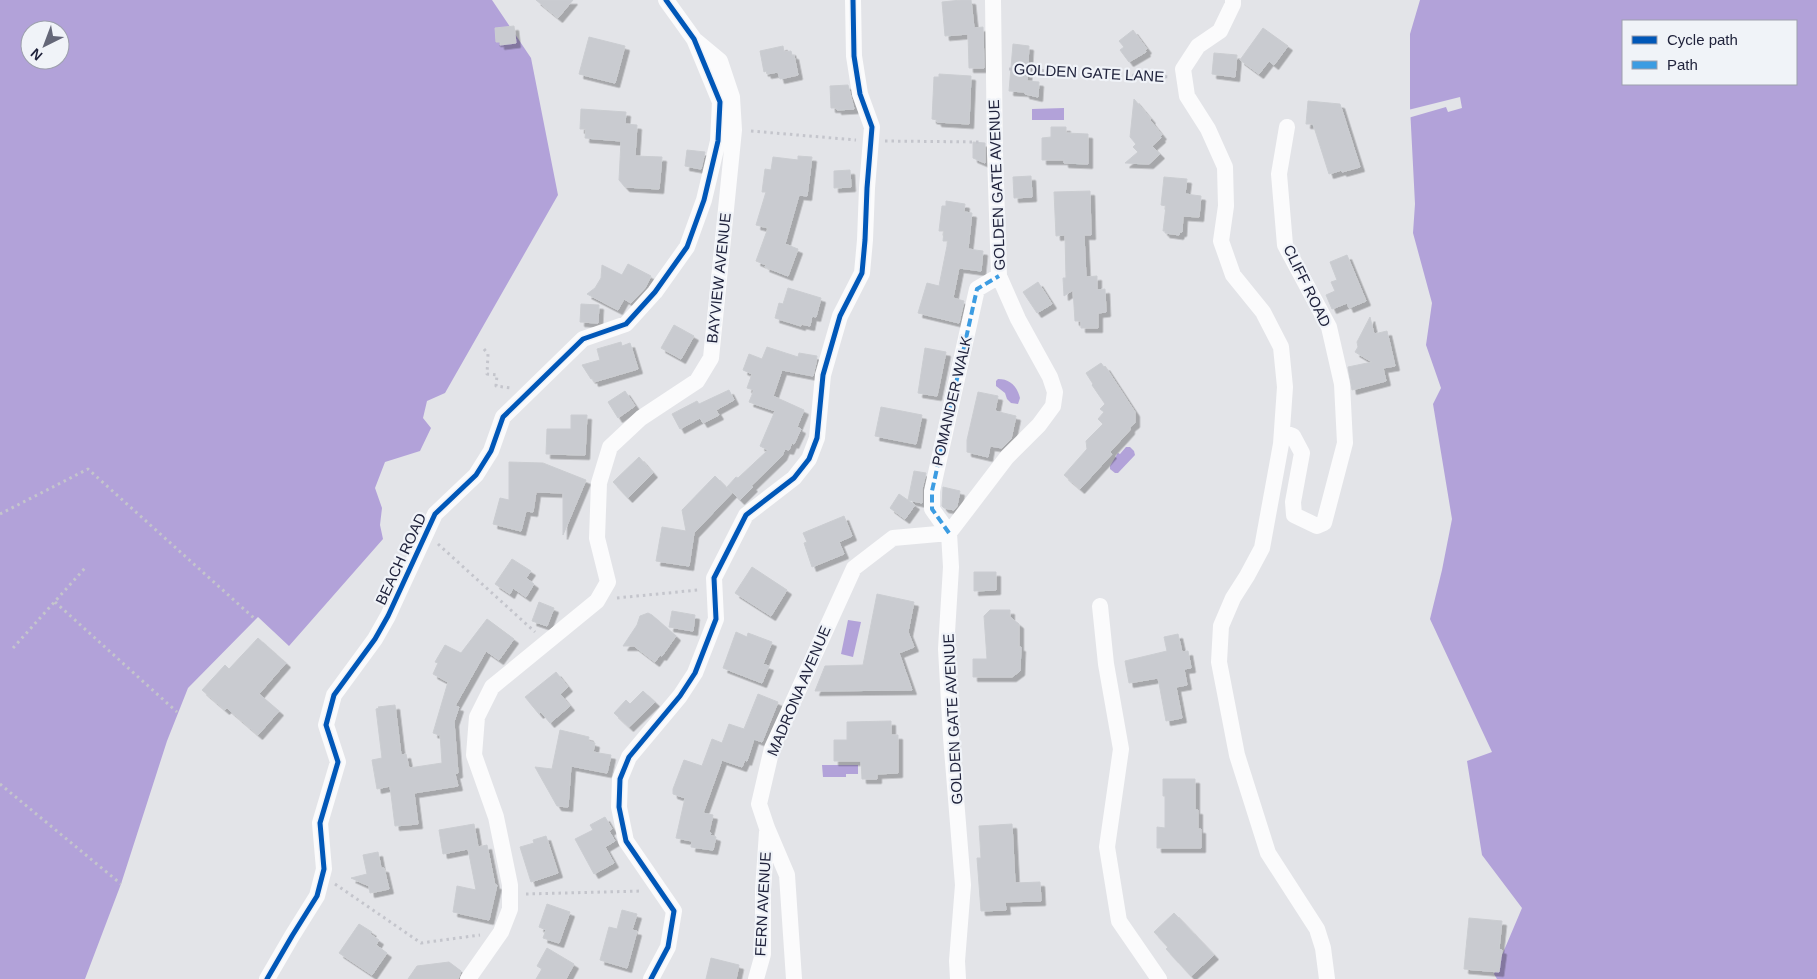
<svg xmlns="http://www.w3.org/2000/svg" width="1817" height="979" font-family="Arial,sans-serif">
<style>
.water{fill:#b2a2d9;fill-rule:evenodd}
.pier{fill:#e3e4e8}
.building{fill:#c9cbd0;stroke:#cbcdd1;filter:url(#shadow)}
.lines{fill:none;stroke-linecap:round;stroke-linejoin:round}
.path{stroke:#c4c5cc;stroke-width:3;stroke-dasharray:2.5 4;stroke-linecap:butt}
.street{stroke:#fbfbfc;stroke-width:16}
.quiet{stroke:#3c9ce2;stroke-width:4;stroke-dasharray:8 4;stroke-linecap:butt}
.cycleway-casing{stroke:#f0f3f8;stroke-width:8}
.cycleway{stroke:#0057b8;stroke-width:5}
.labels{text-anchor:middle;stroke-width:4.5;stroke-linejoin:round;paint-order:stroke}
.street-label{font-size:15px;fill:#20233c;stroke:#f0f3f8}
</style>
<defs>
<filter id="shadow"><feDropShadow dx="4.5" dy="4.5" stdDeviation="0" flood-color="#0004"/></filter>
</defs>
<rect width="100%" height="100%" fill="#e3e4e8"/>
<path class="water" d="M0,0H492L531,58L558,195L445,393L427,401L423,418L431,428L420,451L385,462L375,488L382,508L380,525L383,539L289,646L258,617L188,688L167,741L121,884L85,979H0ZM30,30H60V60H30Z
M1420,0H1817V979H1497L1494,974L1522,908L1482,855L1467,761L1492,752L1430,619L1442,570L1452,519L1433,404L1441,388L1426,345L1432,303L1413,233L1415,204L1410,107V34ZM1623,21H1796V84H1623Z
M1064,108V120H1032V109Z
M998,379C1010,379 1017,386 1020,398L1018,404L1011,403L1007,399L1005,393L996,386V381Z
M1126,447H1130L1134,451L1135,455L1118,473H1115L1110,469V466L1118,453L1120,454Z
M848,620L861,622L853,657L841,654Z
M822,765H858V774H846V777H823Z"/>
<path class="pier" d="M1460,97L1462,108L1448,112L1446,107L1408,118V110Z"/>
<path class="building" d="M536,0H573L558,18Z
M961,0H971L974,28L983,27L984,68H969L968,34L945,36L942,2Z
M514,26L516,43L500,45V42H496L495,28Z
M1263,28L1288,46L1274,65L1269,61L1259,74L1240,60Z
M1133,30L1147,49L1145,50L1146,52L1129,62L1120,50L1124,47L1119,41Z
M589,37L625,46L615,83L579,74Z
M1013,44L1029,46L1027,81L1039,82L1038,97L1025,94V92L1009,91Z
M783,46L784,52L791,51L792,55H794L798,75L780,79L778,72L767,74L766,71L764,72L760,51Z
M1214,53L1237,55L1235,77L1212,74Z
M939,74L971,76L969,124L937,122V120L932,119L934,77H939Z
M848,85L854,109L837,110V108H831L830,86Z
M1134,99L1151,119L1150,120L1162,135L1160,136L1161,138L1152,146L1160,154L1149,164L1125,163L1138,152L1133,147L1136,144L1130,137Z
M1308,101L1340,104L1360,167L1342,172V170L1329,174L1313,124H1306Z
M581,109L626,112L625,124L637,125L635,156L662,157L659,189L625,187L619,180L621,141L585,138L586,129H580Z
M1051,127H1066V133L1088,134V164L1064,163V160H1042V138L1051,137Z
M973,142L985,143V163L973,158Z
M687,150L705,152L701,169L685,166Z
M798,156L812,157L807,196L799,195L785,244L798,249L788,276L765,267L766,265L756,261L768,228L756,225L766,192H762L765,169L771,170L773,157L798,160Z
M850,170L851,187L834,188V171Z
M1031,176L1032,197L1014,198L1013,177Z
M1164,177L1187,179L1185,194L1201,196L1199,217L1183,216L1182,232H1180L1179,235L1165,233V231H1163L1166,206L1161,205Z
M1090,191L1091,235H1084L1086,277L1097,276V290L1105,289L1106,312L1098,313V328H1081V321H1075L1073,290L1064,296L1063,278H1066L1065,235L1056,236L1054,192Z
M946,201L965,204L964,212L972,213L968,249L983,251L981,271L959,268L953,298L964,301L959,323L918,313L927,283L939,286L948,241H943L944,231H939L942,206H946Z
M1347,255L1366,301L1349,308L1347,303L1332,309L1326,295L1335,291L1331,282L1337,280L1330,262Z
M628,264L651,276L645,288L631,303L624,299L618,310L587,294L595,288L601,278L602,265L622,275Z
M1038,282L1052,304L1037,313L1023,292Z
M788,288L821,298L816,317L812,316L810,326L801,324V326L775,318L779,303L783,304Z
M581,304L599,305L598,323L580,322Z
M1370,317L1374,334L1387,331L1395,366L1383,368L1386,381L1352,390L1348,367L1372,362L1355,352L1358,347L1357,342Z
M674,325L694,336L681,359L661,348Z
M621,342L622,346L630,343L638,369L594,382L593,378L591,379L582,365L600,360L597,349Z
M767,347L798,357L799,353L817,356L816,363L813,376L782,370L773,396L804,410L797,427L801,429L794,444L792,443L789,450L785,449L782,456L751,486L753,487L740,500L727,487L736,477L738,478L768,450L760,446L775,411L749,402L754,390L747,388L752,374L743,370L749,354L762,359Z
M925,348L946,352L937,396L918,393Z
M1101,363L1104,367L1105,366L1135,412V423L1130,427V430L1110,452L1112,454L1080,489L1064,475L1087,449L1086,441L1103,424L1098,419L1104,412L1100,409L1105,404L1092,385L1093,384L1086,373Z
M729,390L734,400L716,410L719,415L703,423L700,418L680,429L672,414L697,401L699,404Z
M625,391L635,406L618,418L608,402Z
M978,392L998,396L995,411L1016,416L1011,439L1002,448L990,446L988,457L967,452V440Z
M881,407L922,415L916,444L875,436Z
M571,415H587L585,455L546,454L547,429H571Z
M639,457L653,473L628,498L613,482Z
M509,462L543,463L586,480L563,535V493L536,492L533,512L526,511L521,531L493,524L500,498L509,500Z
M914,471L926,473L922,489V503L908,500Z
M715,476L732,493L694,533L689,566L656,561L662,527L686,531L682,510Z
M943,487L960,491L957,506L954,510L944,508L942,506Z
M899,494L915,505L905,519L890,508Z
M844,516L852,536L839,542L844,554L812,567L804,543L807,542L803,533Z
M512,559L531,571L526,578L534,584L526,597L513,588L510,594L495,584Z
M752,567L787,590L771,616L735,593Z
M974,572H996V590L974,591Z
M877,594L914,602L908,632L914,647L899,653L912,690L815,691L825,666L863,665Z
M539,602L554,608L547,626L532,621Z
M990,610H1010V617L1019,624V647H1021L1020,671L1012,677H973V659H987L984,616Z
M672,611L695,615L693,631L669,627Z
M648,613L652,615L676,636L662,656L660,655L655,662L634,646H623L637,625L640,616Z
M487,619L514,639L499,660L486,651L455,706L459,707L454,722L458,773L455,774L458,786L414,793L418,824L395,826L390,786L377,789L372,760L382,758L376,709L379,708L378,707L395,705L401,755L406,754L409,768L442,763L440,733L439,735L433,733L448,682L433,674L438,663L435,662L445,645L461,653Z
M736,632L747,637L748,633L772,642L763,664L769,666L762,683L723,668Z
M1178,634L1182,652L1188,651L1191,668L1184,669L1187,685L1176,687L1182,718L1166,721L1158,678L1129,683L1125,661L1167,651L1164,637Z
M258,638L286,663L259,694L279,711L258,735L227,708L225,710L202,690L225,665L229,669Z
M556,672L568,687L560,694L570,706L550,723L541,712L539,714L525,697Z
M643,691L655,702L629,727L614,713L626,700L630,704Z
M758,694L778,702L762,742L754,739L747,761L745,760L742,767L722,760L703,813L713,815L709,832L711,833L710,835L716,837L713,850L691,847L692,841L676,838L685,798L673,794V789L684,760L702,766L712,739L722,743L729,724L744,729Z
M891,721V735H898V773L877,774V779H862L861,761H834V740H847V722Z
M560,730L589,737L588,741L595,743L593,752L611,755L607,773L571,766L568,807L557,806L535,767L552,769Z
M1163,779H1195V810H1198V829H1201V848H1157V827L1165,828V796H1163Z
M605,817L612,829L609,831L615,841L605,847L614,863L594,874L575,839L593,830L590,825Z
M474,824L478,847L487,845L495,885H497L489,920L453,912L457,886L476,890L468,849L443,854L439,830Z
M1012,824L1015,883L1040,882L1041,901L1005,902L1006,910L981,911L977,858H981L979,826Z
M546,836L558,873L531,882L520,847L534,843L533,840Z
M378,852L381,868H384L389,889L370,893L369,886L351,878L367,874L363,855Z
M547,904L570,912L559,943L543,938L546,930L539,927Z
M622,910L637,914L632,930L637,931L627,968L600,960L609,927L617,929Z
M1174,913L1214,955L1191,976L1166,949L1168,947L1154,932Z
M1469,918L1502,921L1499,949L1502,950L1499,972L1464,969Z
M359,924L372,932L370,934L379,940L376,945L387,953L372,975L339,953Z
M547,948L574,964L566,979H536L542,969L537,966Z
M711,958L739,965L736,979H706Z
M449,962L461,971L458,979H408L417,966Z"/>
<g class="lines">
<path class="path" d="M1009,69L1170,77
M751,131L856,140
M885,141L979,142
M484,349L488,354L487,374L497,375L496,386L511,388
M0,514L88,469L255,619
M438,544L535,632
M617,598L698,590
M55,602L177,712
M13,648L85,568
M0,784L121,884
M335,884L421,943L480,935
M526,894L642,891"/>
<path class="street" d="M1233,0V4L1220,31L1198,46L1183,69L1187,96L1208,129L1225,167L1226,206L1221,241L1233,275L1263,312L1281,347L1285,387L1281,444L1262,548L1247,576L1233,598L1221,626L1219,662L1237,755L1268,853L1317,929L1323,948L1327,979
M1282,432L1293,436L1302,453L1293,502L1294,515L1317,526L1324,523L1345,443L1342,384L1329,327L1285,245L1279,174L1287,127
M949,533L932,509V491L977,289L999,276
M1100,606L1106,664L1121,749L1107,847L1119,921L1159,979
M267,979L292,936L317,896L324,869L320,823L338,762L326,725L334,695L375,639L388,616L435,514L476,475L491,451L503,417L583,339L626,324L655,292L687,247L704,200L718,141L720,102L694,39L666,0
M468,979L501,932L510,909V885L496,817L474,755L477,717L492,687L597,601L608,582L597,538L599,483L610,447L641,418L697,381L711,358L734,130L732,97L720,61L696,41
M651,979L668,947L674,911L626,841L619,807L620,779L629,757L680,696L695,673L716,619L714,578L746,515L794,478L809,459L817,438L823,375L840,316L862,273L865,240L867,188L872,127L860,94L854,56L853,0
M756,979L763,954V890L767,832
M794,979L787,875L767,828L759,804L772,748L854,568L893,538L949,533
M958,979L957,961L963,885L951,737L946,649L951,567L949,533L1007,457L1039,425L1053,406L1055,392L1050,377L1018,319L999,276L995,154L993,0"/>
<path class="quiet" d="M949,533L932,509V491L977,289L999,276"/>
<defs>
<path id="cycleway" d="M267,979L292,936L317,896L324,869L320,823L338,762L326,725L334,695L375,639L388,616L435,514L476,475L491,451L503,417L583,339L626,324L655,292L687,247L704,200L718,141L720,102L694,39L666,0
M651,979L668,947L674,911L626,841L619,807L620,779L629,757L680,696L695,673L716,619L714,578L746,515L794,478L809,459L817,438L823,375L840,316L862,273L865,240L867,188L872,127L860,94L854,56L853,0"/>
</defs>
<use href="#cycleway" class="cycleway-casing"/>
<use href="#cycleway" class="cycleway"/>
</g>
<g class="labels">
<g class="street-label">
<text transform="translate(1089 73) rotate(3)" y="5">GOLDEN GATE LANE</text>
<text transform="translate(997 185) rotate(-92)" y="5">GOLDEN GATE AVENUE</text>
<text transform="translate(719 278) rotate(-84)" y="5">BAYVIEW AVENUE</text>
<text transform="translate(1307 286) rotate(64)" y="5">CLIFF ROAD</text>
<text transform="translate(952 401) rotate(-77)" y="5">POMANDER WALK</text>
<text transform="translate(401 559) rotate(-65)" y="5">BEACH ROAD</text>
<text transform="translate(799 691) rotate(-67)" y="5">MADRONA AVENUE</text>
<text transform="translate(953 719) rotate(-93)" y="5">GOLDEN GATE AVENUE</text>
<text transform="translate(763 904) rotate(-87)" y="5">FERN AVENUE</text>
</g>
</g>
<rect x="1622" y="20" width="175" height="65" fill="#f0f3f8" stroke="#9da0ad"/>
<rect x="1632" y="36" width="25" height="8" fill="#0057b8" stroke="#9da0ad"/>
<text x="1667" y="45" font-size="15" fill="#20233c">Cycle path</text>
<rect x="1632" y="61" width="25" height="8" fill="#3c9ce2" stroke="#9da0ad"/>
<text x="1667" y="70" font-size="15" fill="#20233c">Path</text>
<g transform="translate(45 45) rotate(222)"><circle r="24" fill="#f0f3f8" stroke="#9da0ad"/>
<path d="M0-4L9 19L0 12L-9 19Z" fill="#646778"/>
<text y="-8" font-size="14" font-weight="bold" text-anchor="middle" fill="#20233c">N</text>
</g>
</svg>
